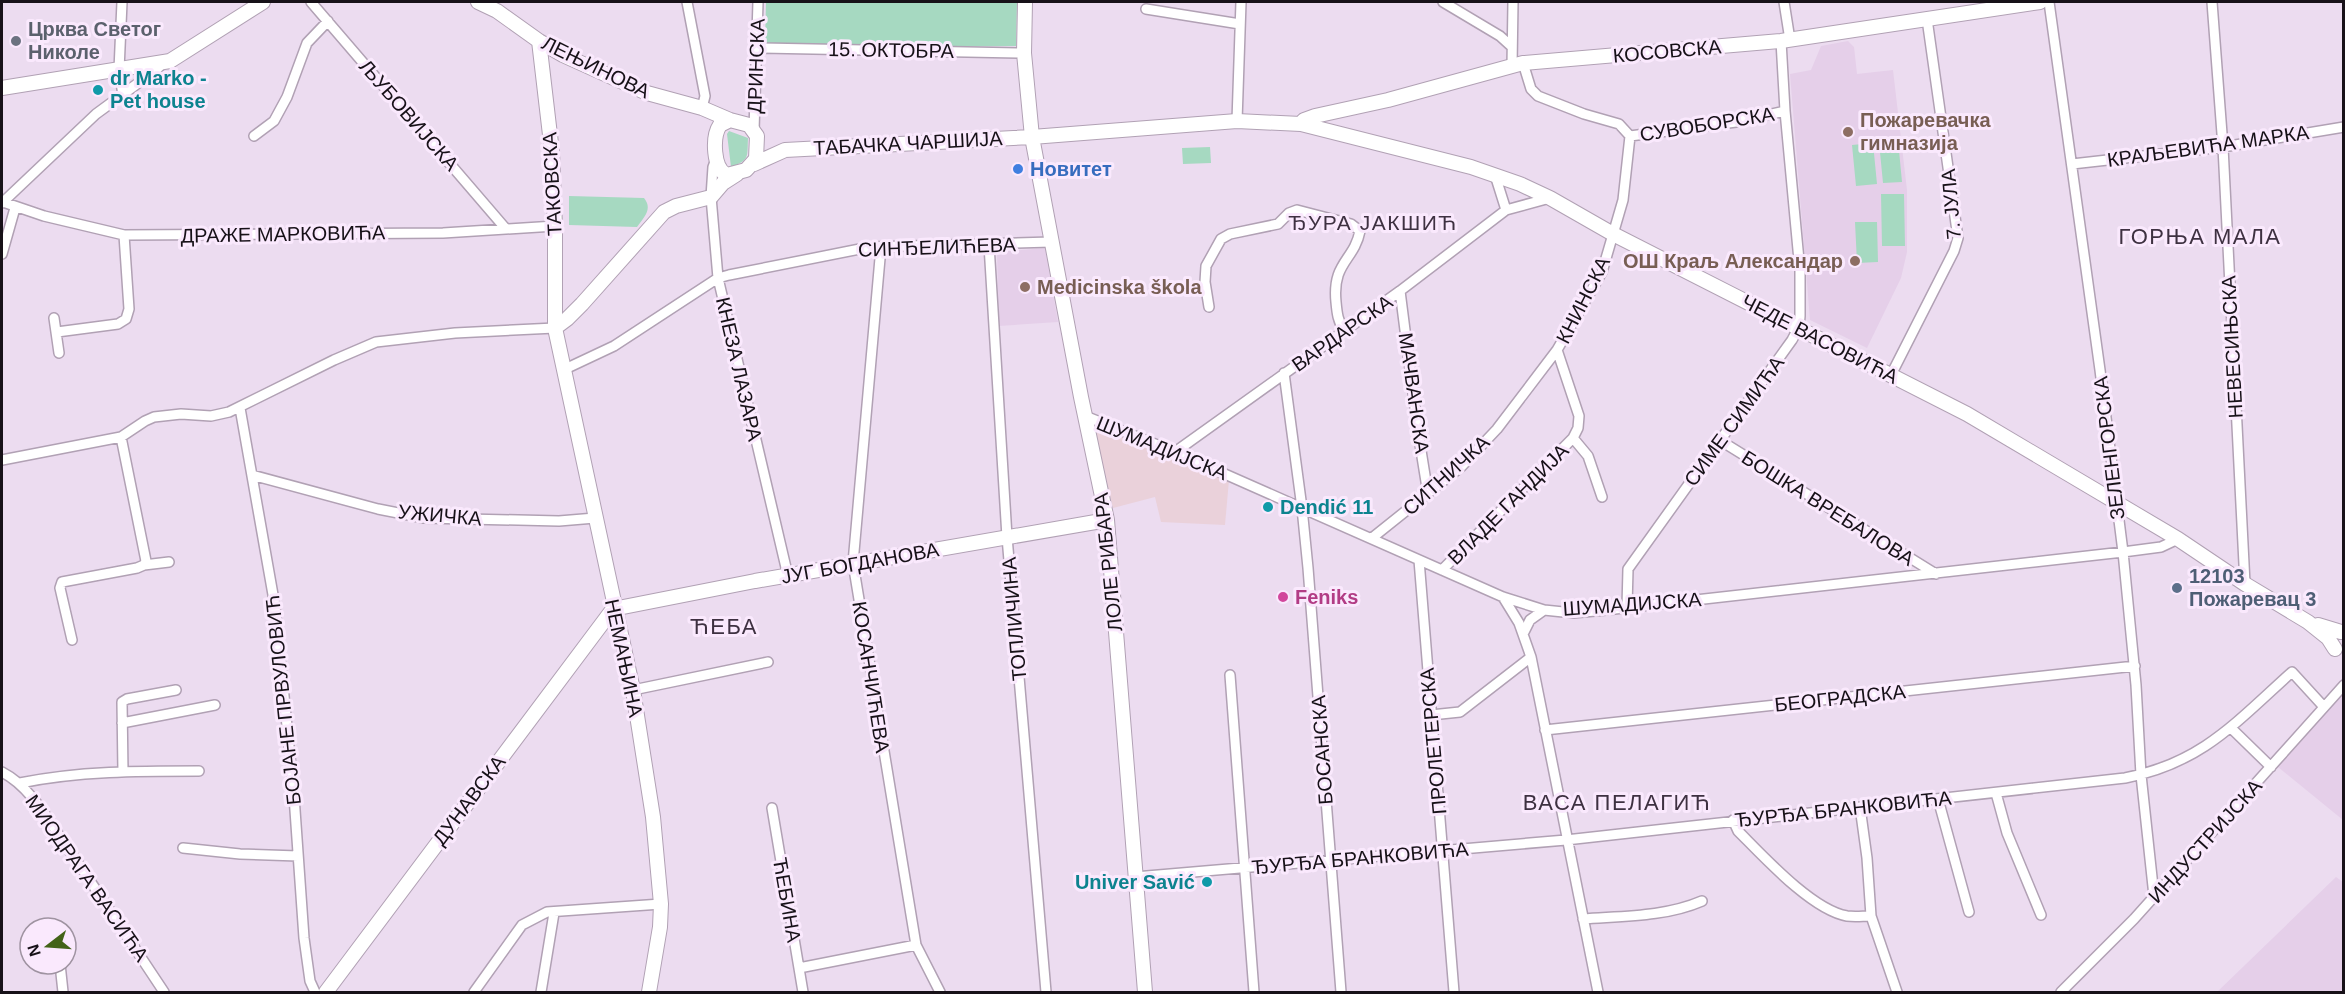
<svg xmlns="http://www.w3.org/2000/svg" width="2345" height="994" font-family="Arial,sans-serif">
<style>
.commercial{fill:#ead1da}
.built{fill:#e5cfe9}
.green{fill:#a6d9c1}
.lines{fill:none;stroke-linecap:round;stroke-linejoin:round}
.street-casing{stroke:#b1a1b4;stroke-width:12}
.secondary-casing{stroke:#b1a1b4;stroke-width:16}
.street{stroke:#fff;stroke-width:9}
.secondary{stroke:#fff;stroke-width:14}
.worship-dot{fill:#6b7280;stroke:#fae9fd;stroke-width:2}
.culture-dot{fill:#0f9aa8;stroke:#fae9fd;stroke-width:2}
.education-dot{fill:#8d6e63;stroke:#fae9fd;stroke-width:2}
.shop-dot{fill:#3f7fe0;stroke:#fae9fd;stroke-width:2}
.service-dot{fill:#5c6f8a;stroke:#fae9fd;stroke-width:2}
.hotel-dot{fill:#d1479c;stroke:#fae9fd;stroke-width:2}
.labels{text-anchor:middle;stroke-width:6;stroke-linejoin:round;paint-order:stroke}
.worship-label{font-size:20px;font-weight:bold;fill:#5b616d;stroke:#fae9fd;text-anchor:start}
.street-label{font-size:20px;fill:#171118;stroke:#fae9fd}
.culture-label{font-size:20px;font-weight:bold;fill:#0d838f;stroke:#fae9fd;text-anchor:start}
.education-label{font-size:20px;font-weight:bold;fill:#785e54;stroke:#fae9fd;text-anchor:start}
.shop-label{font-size:20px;font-weight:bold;fill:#366cbe;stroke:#fae9fd;text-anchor:start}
.service-label{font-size:20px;font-weight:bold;fill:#4e5e75;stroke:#fae9fd;text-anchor:start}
.hotel-label{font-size:20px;font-weight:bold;fill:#b23c85;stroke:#fae9fd;text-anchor:start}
.neighbourhood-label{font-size:21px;letter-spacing:1.5px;fill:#3e3141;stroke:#fae9fd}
.quarter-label{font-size:22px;letter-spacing:1.5px;fill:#3e3141;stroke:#fae9fd}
</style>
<rect width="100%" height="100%" fill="#ecdcf0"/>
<path class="commercial" d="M1101,428L1229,480L1225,525L1161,522L1155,497L1113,508L1095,435Z"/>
<path class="built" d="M1848,41L1854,47L1857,74L1893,70L1907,190V252L1901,278L1867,348L1810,320L1790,74L1811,70L1821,46Z
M1045,248L1058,322L999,326L997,252Z
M2343,693V820L2278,767Z
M2336,877L2343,882V992H2217Z"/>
<path class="green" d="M766,2H1017L1016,46L897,47L765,43Z
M729,131L748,138C747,157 750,160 731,167L727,134Z
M1898,140L1902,182L1883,183L1879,142Z
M1873,143L1877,184L1856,186L1852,145Z
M1210,147L1211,163L1183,164L1182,148Z
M1881,194H1904L1905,246H1882Z
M569,196L644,198C653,209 644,217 637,227L569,225Z
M1877,222L1878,262L1857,263L1855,222Z"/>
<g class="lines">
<defs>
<path id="street" d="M122,2L119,70L123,95
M311,2L506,229
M687,2L705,96L702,108
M1443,2L1500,36L1511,46
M1784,2L1790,40
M2049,2L2100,370L2123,552L2136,685L2141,775L2154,896
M2212,2L2223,147L2245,584
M1146,9L1240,24
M757,48L1024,53
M1523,63L1531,89L1538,96L1584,114L1619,124L1630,136L1623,200L1602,272L1557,350L1579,416L1578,428L1573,438L1588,456L1602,497
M1512,66L1513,2
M1237,121L1241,2
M754,130L758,2
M254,136L274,121L287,97L307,43L328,21
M1630,136L1736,122L1785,111
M716,159L713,167L711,197L718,278L788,576
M2072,164L2223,147L2344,127
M1495,175L1506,210
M3,202L44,216L124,235L443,233L555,226
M2,203L96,114L156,70L162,64
M989,245L1007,537L1046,992
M881,247L853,563L916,945L940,992
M2,254L15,208
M1400,291L1418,432L1428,494
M1209,307L1205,282L1206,266L1221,239L1230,234L1278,224L1289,213L1297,210L1351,224L1360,231C1354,261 1332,262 1336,302C1337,313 1338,322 1344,330
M54,318L59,353
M57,332L118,324L126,319L129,309L124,235
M563,370L614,346L718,278L729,275L870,247L1051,242
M1284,373L1302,508L1308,568L1341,992
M1891,375L1954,251L1958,238L1927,19
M240,408L275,606L294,796L304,938L310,981L315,992
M1085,416L1175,452L1503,597L1544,610L1573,613L1606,610L2123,552L2161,547L2178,539
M121,437L146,561L144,565
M1721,441L1936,574
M1175,452L1400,291L1506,210L1550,198
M2,460L121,437L145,421L154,417L181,414L211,416L229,412L334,360L376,342L455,333L555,328
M252,475L378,509L424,518L559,521L595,518
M1372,538L1462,466L1497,429L1557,350
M1419,560L1454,992
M1442,570L1573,438
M1503,597L1519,623L1531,657L1598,992
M1627,607L1628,569L1792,340L1799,327L1800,316V271L1785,111L1781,41
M1523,634L1530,620L1544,610
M72,640L60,588L62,582L137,568L144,565L169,562
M1230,675L1254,992
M633,690L768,662
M1431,715L1460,712L1531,657
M122,723L215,705
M2231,728L2271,767
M1545,730L2135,666
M2,772C31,787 48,820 67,847C100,895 132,944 164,992
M123,772L122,702L127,699L176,690
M20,783C78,771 140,771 199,771
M1996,793L2007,833L2041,915
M1938,799L1969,912
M772,808L803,992
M1733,820L1738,831C1763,856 1812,910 1847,916C1855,917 1863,916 1871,916L1867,858L1860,807
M183,848L240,854L298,856
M1135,877L1566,840L2125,778C2202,763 2236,722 2292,672L2324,707
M1871,916L1897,992
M1583,919C1622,916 1665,917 1702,901
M55,925L56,928
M60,964L63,992
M799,968L916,945
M474,992L522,925L547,912L661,904
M541,992L554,913
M2061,992L2134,919L2344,685"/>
<path id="secondary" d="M478,2L497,11L539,41L563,55L647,93L702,108L730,120L749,125L757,136L756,159L746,170L727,175C713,169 712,137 720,125L730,120
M1025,2L1024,53L1032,137L1081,397L1107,520L1145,992
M539,41L552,152L555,226V328L633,690L653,817L661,904L660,927L649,992
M2,88L170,61L263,2
M1301,124L1304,120L1315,116L1388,100L1523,63L1781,41L2040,2
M754,164L785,150L1032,137L1237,121L1301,124L1471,167L1520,184L1550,198L1613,234L1967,414L2178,539L2245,584L2308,622L2328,638L2335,649
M555,328L567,319L582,304L664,212L676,206L711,197L723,183L737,174
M2318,625L2341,632
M326,992L613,609L755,581L1107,520"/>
</defs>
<use href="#street" class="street-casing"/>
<use href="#secondary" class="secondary-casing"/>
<use href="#street" class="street"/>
<use href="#secondary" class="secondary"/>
</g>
<circle class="worship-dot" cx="16" cy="41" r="6"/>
<g class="culture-dot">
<circle cx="98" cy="90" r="6"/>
<circle cx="1268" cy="507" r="6"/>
<circle cx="1207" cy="882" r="6"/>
</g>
<g class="education-dot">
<circle cx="1848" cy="132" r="6"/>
<circle cx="1855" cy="261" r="6"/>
<circle cx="1025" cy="287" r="6"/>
</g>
<circle class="shop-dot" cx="1018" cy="169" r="6"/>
<circle class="service-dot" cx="2177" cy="588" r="6"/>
<circle class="hotel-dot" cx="1283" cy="597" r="6"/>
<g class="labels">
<g class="worship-label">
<text x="28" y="36">Црква Светог<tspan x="28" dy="23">Николе</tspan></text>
</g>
<g class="street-label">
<text transform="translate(891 50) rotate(1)" y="7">15. ОКТОБРА</text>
<text transform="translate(1667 51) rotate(-5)" y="7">КОСОВСКА</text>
<text transform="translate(756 66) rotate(-88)" y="7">ДРИНСКА</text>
<text transform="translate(596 67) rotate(26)" y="7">ЛЕЊИНОВА</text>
<text transform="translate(409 115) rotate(49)" y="7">ЉУБОВИЈСКА</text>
<text transform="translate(1707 124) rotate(-9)" y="7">СУВОБОРСКА</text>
<text transform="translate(908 143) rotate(-3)" y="7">ТАБАЧКА ЧАРШИЈА</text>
<text transform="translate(2208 146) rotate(-8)" y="7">КРАЉЕВИЋА МАРКА</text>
<text transform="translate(552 184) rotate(-93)" y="7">ТАКОВСКА</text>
<text transform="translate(1951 204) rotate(-95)" y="7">7. ЈУЛА</text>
<text transform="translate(283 234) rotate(-1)" y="7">ДРАЖЕ МАРКОВИЋА</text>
<text transform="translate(937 247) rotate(-2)" y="7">СИНЂЕЛИЋЕВА</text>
<text transform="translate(1583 300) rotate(-63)" y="7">КНИНСКА</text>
<text transform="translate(1342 333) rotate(-35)" y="7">ВАРДАРСКА</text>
<text transform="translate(1820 339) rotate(27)" y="7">ЧЕДЕ ВАСОВИЋА</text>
<text transform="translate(2232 347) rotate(-93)" y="7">НЕВЕСИЊСКА</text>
<text transform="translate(739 369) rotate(77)" y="7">КНЕЗА ЛАЗАРА</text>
<text transform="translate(1414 393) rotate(82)" y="7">МАЧВАНСКА</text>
<text transform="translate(1734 421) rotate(-54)" y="7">СИМЕ СИМИЋА</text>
<text transform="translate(1162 448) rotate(22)" y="7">ШУМАДИЈСКА</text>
<text transform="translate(2109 448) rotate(-97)" y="7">ЗЕЛЕНГОРСКА</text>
<text transform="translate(1446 475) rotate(-42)" y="7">СИТНИЧКА</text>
<text transform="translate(1508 504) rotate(-45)" y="7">ВЛАДЕ ГАНДИЈА</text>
<text transform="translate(1828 508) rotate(32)" y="7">БОШКА ВРЕБАЛОВА</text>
<text transform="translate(440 515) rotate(5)" y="7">УЖИЧКА</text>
<text transform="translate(1108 562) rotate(-96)" y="7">ЛОЛЕ РИБАРА</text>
<text transform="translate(860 563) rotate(-10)" y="7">ЈУГ БОГДАНОВА</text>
<text transform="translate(1632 604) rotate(-4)" y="7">ШУМАДИЈСКА</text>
<text transform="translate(1014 619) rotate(-95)" y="7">ТОПЛИЧИНА</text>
<text transform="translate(624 658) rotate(78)" y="7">НЕМАЊИНА</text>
<text transform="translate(871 677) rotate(81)" y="7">КОСАНЧИЋЕВА</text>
<text transform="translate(1840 698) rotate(-6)" y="7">БЕОГРАДСКА</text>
<text transform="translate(283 700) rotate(-96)" y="7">БОЈАНЕ ПРВУЛОВИЋ</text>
<text transform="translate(1433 741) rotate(-95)" y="7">ПРОЛЕТЕРСКА</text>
<text transform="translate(1322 750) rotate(-94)" y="7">БОСАНСКА</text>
<text transform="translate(469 800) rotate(-53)" y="7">ДУНАВСКА</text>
<text transform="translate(1843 809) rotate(-6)" y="7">ЂУРЂА БРАНКОВИЋА</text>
<text transform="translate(2205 841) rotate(-48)" y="7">ИНДУСТРИЈСКА</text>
<text transform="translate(1360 858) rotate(-5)" y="7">ЂУРЂА БРАНКОВИЋА</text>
<text transform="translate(87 878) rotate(55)" y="7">МИОДРАГА ВАСИЋА</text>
<text transform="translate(787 900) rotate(80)" y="7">ЋЕБИНА</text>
</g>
<g class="culture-label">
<text x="110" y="85">dr Marko -<tspan x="110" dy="23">Pet house</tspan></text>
<text x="1280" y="514">Dendić 11</text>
<text x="1195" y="889" text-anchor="end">Univer Savić</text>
</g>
<g class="education-label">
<text x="1860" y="127">Пожаревачка<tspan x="1860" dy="23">гимназија</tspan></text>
<text x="1843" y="268" text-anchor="end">ОШ Краљ Александар</text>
<text x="1037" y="294">Medicinska škola</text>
</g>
<g class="shop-label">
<text x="1030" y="176">Новитет</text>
</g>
<g class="service-label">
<text x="2189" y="583">12103<tspan x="2189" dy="23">Пожаревац 3</tspan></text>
</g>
<g class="hotel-label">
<text x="1295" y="604">Feniks</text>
</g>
<g class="neighbourhood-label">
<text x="1373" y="230">ЂУРА ЈАКШИЋ</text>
</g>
<g class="quarter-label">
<text x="2200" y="244">ГОРЊА МАЛА</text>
<text x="724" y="634">ЋЕБА</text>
<text x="1617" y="810">ВАСА ПЕЛАГИЋ</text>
</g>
</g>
<rect width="2345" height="994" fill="none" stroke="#171118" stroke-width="6"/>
<g transform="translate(48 946) rotate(253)"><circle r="28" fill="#fae9fd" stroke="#9f93a1" stroke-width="1.5"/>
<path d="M0-4.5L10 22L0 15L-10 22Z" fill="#436318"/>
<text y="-9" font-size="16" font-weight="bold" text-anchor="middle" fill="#171118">N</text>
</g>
</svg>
